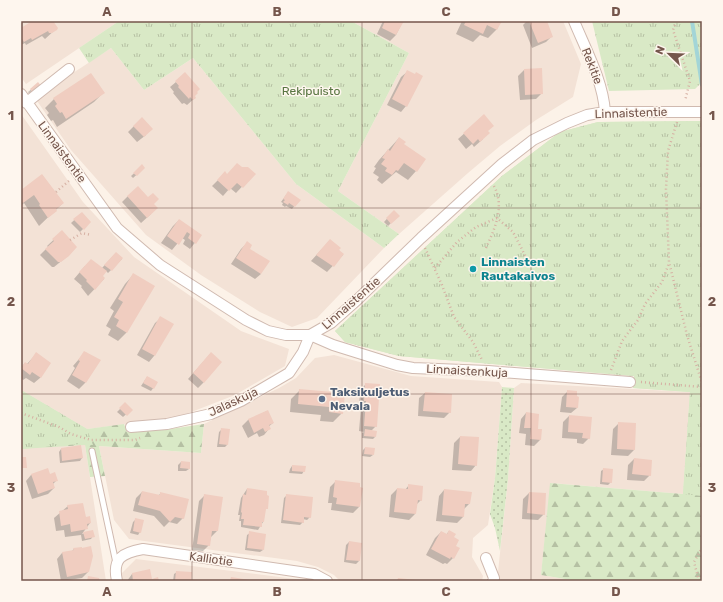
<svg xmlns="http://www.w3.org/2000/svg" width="723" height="602" font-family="Rubik,sans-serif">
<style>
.residential{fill:#f3e2d6}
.grass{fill:url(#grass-dots)}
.forest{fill:url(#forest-firs)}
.park{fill:url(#park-tufts)}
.shadow{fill:#0003}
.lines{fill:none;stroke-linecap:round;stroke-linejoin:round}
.stream{stroke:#a3d5d7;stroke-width:4}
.building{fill:#f0cdc0}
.lane-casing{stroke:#d0bab0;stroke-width:7}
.street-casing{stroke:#d0bab0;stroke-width:12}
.path{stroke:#d6b0a3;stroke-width:2.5;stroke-dasharray:1 3;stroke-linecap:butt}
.lane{stroke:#fff;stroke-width:5}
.street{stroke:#fff;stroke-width:10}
.grid{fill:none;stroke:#75564c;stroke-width:1;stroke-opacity:0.55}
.culture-dot{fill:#0f9aa8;stroke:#fef6ee;stroke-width:1.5}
.service-dot{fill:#5c6f8a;stroke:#fef6ee;stroke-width:1.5}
.labels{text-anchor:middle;stroke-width:3;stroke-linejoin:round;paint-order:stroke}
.street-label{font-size:12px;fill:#75564c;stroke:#fef6ee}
.park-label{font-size:12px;fill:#587541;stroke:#fef6ee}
.culture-label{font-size:12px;font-weight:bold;fill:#0d838f;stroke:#fef6ee;text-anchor:start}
.service-label{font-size:12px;font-weight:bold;fill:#4e5e75;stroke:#fef6ee;text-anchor:start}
.neatline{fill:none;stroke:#75564c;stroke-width:1.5}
.grid-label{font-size:13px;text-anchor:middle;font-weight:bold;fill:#75564c}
</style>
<defs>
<pattern id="grass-dots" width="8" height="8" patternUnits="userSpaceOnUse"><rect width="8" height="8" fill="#d9e9c6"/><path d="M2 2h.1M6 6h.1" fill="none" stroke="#b5c0a3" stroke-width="1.8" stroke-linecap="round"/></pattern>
<pattern id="forest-firs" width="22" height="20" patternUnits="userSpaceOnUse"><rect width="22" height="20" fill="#d9e9c6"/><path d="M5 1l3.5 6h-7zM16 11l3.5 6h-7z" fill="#b5c0a3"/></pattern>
<pattern id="park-tufts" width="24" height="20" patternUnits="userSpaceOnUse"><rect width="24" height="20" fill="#d9e9c6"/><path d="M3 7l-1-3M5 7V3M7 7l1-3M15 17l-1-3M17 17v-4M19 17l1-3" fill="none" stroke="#b5c0a3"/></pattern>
</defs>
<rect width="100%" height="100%" fill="#fcf2e8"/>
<path class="residential" d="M21,21H119L26,84L21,77Z
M351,21H563L581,64L573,97L536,120L500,146L468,173L399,234L338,191L409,53Z
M111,48L144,90L193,58L296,184L384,248L317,318L292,327L260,312L201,275L146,235L71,150L35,98Z
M21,114L83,202L134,257L241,331L289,349L285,366L235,395L176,418L87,429L21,390Z
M334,355L411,376L499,382L502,387L495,478L488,525L473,538L472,557L483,576L482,581H340L334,575L318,567L297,561L129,539L114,520L99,446L201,453L204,424L279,388L296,378L315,358Z
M521,383L690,392L683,494L551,483L541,575L577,581H497L508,479L514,388Z
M81,444L85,445L106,581H21V449Z
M136,559L303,580L304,581H122L121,574Z"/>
<path class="grass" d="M502,387L514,388L508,479L500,551L495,528L490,514L495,478Z"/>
<path class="forest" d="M702,121V581H577L541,575L550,483L683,494L690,392L633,388L634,376L399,356L345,342L335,331L502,176L560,132L598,122Z
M21,390L87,429L124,424L127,432L170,429L204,424L201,453L99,446L105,476L90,477L85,445L21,449Z"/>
<path class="park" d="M119,21H351L409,53L338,191L399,234L384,248L296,184L193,58L144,90L111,48L89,63L79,48Z
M592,21H702V82L695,89L609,91Z
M702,121V496L683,494L690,392L633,388L634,376L399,356L345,342L335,331L502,176L560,132L598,122Z
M21,390L87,429L93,445L80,444L21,449Z"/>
<path class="shadow" d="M34,21H52L56,29L45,39L42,36L26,45L25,43L21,45V29Z
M383,21H403L396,35L390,41L377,34Z
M462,21H500L497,29L488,38L480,35L473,42L456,34Z
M527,21H546L552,36L546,42L532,48L523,25Z
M524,70L542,93L536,99L520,100L518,76Z
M407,72L406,106L401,112L387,105L401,77Z
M176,82L195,98L187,105L184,103L182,104L173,93L174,92L170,87Z
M38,84L30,95L28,92Z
M103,93L94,102L57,127L53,120L51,121L47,115L49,113L45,108L54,99Z
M484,116L483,139L474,147L472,144L466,149L458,139Z
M134,126L146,135L137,142L128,132Z
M399,138L416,171L408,180L396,172L382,184L377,180L379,177L373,173L376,168L374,167L379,160Z
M142,166L144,168L133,178L131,176Z
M241,168L254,174L236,193L230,188L223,196L212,186L225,173L227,175Z
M42,175L63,203L39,226L24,203L21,206V192Z
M286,195L299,200L292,209L286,206L285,207L282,205L283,203L281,202Z
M128,196L153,204L151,214L141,223L122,202Z
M394,211L398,216L388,226L384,222Z
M82,213L90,222L80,232L71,223Z
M179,220L201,235L190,249L183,244L185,240L182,238L172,250L161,243L173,226Z
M62,232L69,255L54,267H52L40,255L48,247L47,246Z
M330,240L343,255L327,272L311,261Z
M247,243L261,274L255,279L231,264L241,249Z
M116,253L122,259L108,273L106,271L101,276L104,279L88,296L81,287L82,286L74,279L85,266L102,268Z
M133,275L127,332L118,341L108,335L111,329L106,326L114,311L110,308L125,284Z
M161,318L172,324L154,356L149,362L137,355L155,323Z
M85,352L99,361L85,383L79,389L67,381L75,368L73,366Z
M211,353L204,382L198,388L188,379Z
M36,354L50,363L40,378L34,383L26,378L23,380L21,378V368L25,363L27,364Z
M147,377L157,383L151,391L141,386Z
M366,384L376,426L371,431L375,437L373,439L362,438V433L364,432L359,431L361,407H359L360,390Z
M300,390L342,413L333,422L320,421L321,415L290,412L291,399Z
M568,391L577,408L571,413L560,412L562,397Z
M425,393L450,412L444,418L418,416L419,398Z
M125,404L131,410L123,417L117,412Z
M267,411L273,423L268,427L269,429L264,435L259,437L257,433L248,438L242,426L248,420Z
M526,413L537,430L540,440L534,446L525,445L526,434L519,433L521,419Z
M569,416L589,438L583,444L577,443V439L562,438L563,422Z
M619,423L634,450L628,456L611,455L613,429Z
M222,429L227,445L225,447H217L219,432Z
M460,437L476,465L471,471L452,470L454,443Z
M365,448L373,455L370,457L362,456L363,450Z
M61,449L82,458L80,461L60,463L59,452Z
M634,459L650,475L644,481L627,480L628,465Z
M181,462L189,469L186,471H178V465Z
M292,466L304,471L302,474L289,473L290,469Z
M604,469L611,482L608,485L600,484L601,471Z
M31,475L57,480L53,484L54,488L48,494L32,499L26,481Z
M336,481L362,489L359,507L353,513L331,510L332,503H328L330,487Z
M409,485L421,500L416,505L415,514L409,520L389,517L391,495L397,489L405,490Z
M247,489L265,510L263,522L258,530L241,527V521H239L240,515H238L241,498Z
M444,490L469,504L464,509L463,517L457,523L436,521L439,496Z
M142,492L158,496L161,493L183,518L177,524L169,522L164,527L154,516L133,511L136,498Z
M529,493L544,514L538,520L522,519L523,499Z
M205,495L217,531L211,537L209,545L203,551L192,550L199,501Z
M287,495L310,517L307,520L303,519V522L300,525L281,523L284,498Z
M68,506L90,523L82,534L92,531L93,536L91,539L82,541L81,535L65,537L64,530L56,531L54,518Z
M136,519L140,532L138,535L130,533L133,522Z
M449,531L455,546L453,558L447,564L445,563L443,564L426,555L435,538L441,532L446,535Z
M250,533L263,550L260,552L245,550L247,535Z
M349,542L361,544L359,561L356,564L344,562L346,545Z
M74,549L88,572L82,578L61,581L57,559L62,553L72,551Z
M177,572L190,581H173L174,574Z
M132,574L151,580L158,581H127Z"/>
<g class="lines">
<path class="stream" d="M692,21L702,85"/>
</g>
<path class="building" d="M32,21H53L58,28L57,30L52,33H49L48,31L32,40L31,38L24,42L21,37V28Z
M385,21H404L396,35L382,28Z
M466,21H502L497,30L487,25L483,34L464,25Z
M529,21H547L553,37L538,43Z
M542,68L543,94L525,95L524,69Z
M407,70L415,74L416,72L423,76L407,107L392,99Z
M185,72L200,89L197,92L198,93L195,96L196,98L193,100L190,97L189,99L178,87L179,86L175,81Z
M91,73L105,93L66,119L62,112L60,113L55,106L57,104L53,98Z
M38,82L42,87L33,93L30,89Z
M484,114L494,126L488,131L490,133L480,142L478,139L473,144L463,133Z
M142,117L153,129L144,137L133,126Z
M399,137L406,142L404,144L426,159L417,172L404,163L398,171L396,170L392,175L385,171L387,168L381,164L385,159L382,158L388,149L390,151Z
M237,163L242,167H248L256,174L243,188L237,183L229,191L217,180L225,171L227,174Z
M142,164L145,168L137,176L133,173Z
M42,174L64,203L56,209L57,211L48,218L39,205L40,204L34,195L23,203L21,201V190Z
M138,186L148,197L153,193L159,199L154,204L158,208L147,218L127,196Z
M288,191L301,200L295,207L289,203L288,205L283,202L285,200L283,199Z
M394,210L400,216L391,224L386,218Z
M82,212L91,222L84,230L73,219Z
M179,219L202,235L196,244L188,238L190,234L187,232L179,245L167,236Z
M62,230L77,247L69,256L61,262H58L45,249L54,241L52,239Z
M330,239L341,248L339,250L344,254L334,267L316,255Z
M247,241L252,245L250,249L270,261L261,274L236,258Z
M116,252L123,258L112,271L104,265Z
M91,259L107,271L103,276L105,278L95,290L86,281L87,280L79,272Z
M133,273L155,286L127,333L116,326L119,320L114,317L123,302L118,299Z
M160,316L174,324L155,356L142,349Z
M84,351L101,360L86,383L72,375L80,361L78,360Z
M36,352L51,363L41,378L32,372L30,375L21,368L25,362L28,364Z
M211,352L222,362L204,383L193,373Z
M147,376L158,382L154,389L143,383Z
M365,383L380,384L377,427L364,426L366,401H364Z
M299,389L333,392V393L338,394V392L345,393L343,414L329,412V407L298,404Z
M567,390L577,391V396L579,397L578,408L566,407Z
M425,392L452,394L451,413L423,411Z
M125,402L133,410L127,416L119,408Z
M268,410L274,423L269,425L271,429L265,432L263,428L254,433L248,419Z
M526,412L539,414L538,429H542L541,440L530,439L531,428H524Z
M569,415L592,417L590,439L582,438L583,433L568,432Z
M618,422L636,423L635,450L617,449Z
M221,428L230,429L228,445L219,444Z
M365,429L377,431L376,437L364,436Z
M460,436L479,437L477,466L458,464Z
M81,445L83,458L62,461L61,448Z
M365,447L375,448L374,455L364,454Z
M21,457H26L27,468H21Z
M634,458L652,460L651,476L632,474Z
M181,461L190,462V469L180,468Z
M292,465L306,466L305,472L292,471Z
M48,468L50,474L55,472L58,481L53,482L55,488L38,494L31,474Z
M603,468L613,469L612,483L602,482Z
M335,480L360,483V487L363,488L360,507L336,504L337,498L333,497Z
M408,484L423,486L422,501L418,500L416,514L394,512L397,488L408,489Z
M247,488L267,491V495L269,496L268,509H266L264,522H262V527L243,525L244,519H241L242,513L241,512L243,494L246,495Z
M444,489L472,492L470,504H465L464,517L442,515Z
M142,491L160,495V492L189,499L184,519L175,517L170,522L160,511L138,505Z
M529,492L546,493L545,515L527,513Z
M204,494L223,497L218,531H212L210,546L197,544Z
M286,494L313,497L311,518L304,517V523L283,520Z
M83,503L86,517L90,516L91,523L87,524L88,529L71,532L70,524L61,526L59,511L68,509L67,505Z
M135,518L144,520L141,533L133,531Z
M93,530L95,537L85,539L83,532Z
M449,530L456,534L454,537L459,540L456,546L460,548L454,559L451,557L450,559L431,549L441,531L447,534Z
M249,531L266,534L264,550L247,548Z
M349,541L362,543L360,561L346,560Z
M91,546L93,556L89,572L67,577L62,552L74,550L73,548L82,547V548Z
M150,569L152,579L158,577L159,581H133L132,573Z
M176,571L192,572L191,581H175Z
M88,576L99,578L100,581H87Z
M231,577L250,580V581H230Z
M398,578L416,580V581H397Z"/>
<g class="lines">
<defs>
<path id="lane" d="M92,451L116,563"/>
<path id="street" d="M574,21C586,50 603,81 605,112
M21,94L117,228L160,265L246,320L268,331L286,335H310L331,323L357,300L421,238L502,164L533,140L567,123L587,115L605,112H702
M26,103L69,69
M131,427L167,424L211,414L241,401L289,373L303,352L310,335L333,345L397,365L413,368L488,371L630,382
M486,558L494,578L493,581
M117,581C112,558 122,553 143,549L314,574L327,581"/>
</defs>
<use href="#lane" class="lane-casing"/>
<use href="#street" class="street-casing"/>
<path class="path" d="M676,21L673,30L690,81L685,101
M677,122L668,151L666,189L669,262L687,335L702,383
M56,192L70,180
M70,240L82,233L91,235
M425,248L442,285L454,317L473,342L482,360
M486,248C495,228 505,207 494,186
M435,268L457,242L476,227L497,218L513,232L529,263
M611,370L622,341L638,320L645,304L662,282L669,263
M641,382L702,387
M21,413L59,427L71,434L91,440H135L140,438
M699,581L694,562L702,548"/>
<use href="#lane" class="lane"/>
<use href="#street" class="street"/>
</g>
<path class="grid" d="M192,21V581M362,21V581M531,21V581M21,208H702M21,394H702"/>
<circle class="culture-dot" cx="473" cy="269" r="4"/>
<circle class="service-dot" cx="322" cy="399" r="4"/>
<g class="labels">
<g class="street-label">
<text transform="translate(592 66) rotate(69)" y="4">Rekitie</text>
<text transform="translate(631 113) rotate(-2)" y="4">Linnaistentie</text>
<text transform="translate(62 152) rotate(54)" y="4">Linnaistentie</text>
<text transform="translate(351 303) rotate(-41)" y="4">Linnaistentie</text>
<text transform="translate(467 371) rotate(3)" y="4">Linnaistenkuja</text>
<text transform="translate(233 402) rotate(-25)" y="4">Jalaskuja</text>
<text transform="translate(211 559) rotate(8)" y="4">Kalliotie</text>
</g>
<g class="park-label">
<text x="311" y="95">Rekipuisto</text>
</g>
<g class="culture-label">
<text x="481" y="266">Linnaisten<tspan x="481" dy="14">Rautakaivos</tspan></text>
</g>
<g class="service-label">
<text x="330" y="396">Taksikuljetus<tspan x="330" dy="14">Nevala</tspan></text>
</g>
</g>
<rect width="723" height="602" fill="none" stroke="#fef6ee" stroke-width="44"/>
<g transform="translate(669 54) rotate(293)" stroke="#fef6ee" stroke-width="3" paint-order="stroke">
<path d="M0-3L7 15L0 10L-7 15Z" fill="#75564c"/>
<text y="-6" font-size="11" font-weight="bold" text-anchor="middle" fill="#75564c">N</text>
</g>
<rect x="22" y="22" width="679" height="558" class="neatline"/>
<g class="grid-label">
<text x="107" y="16">A</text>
<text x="277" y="16">B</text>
<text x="446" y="16">C</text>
<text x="616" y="16">D</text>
<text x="11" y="120">1</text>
<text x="712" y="120">1</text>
<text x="11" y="306">2</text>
<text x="712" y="306">2</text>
<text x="11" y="492">3</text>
<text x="712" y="492">3</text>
<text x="107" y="596">A</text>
<text x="277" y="596">B</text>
<text x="446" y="596">C</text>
<text x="616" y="596">D</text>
</g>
</svg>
